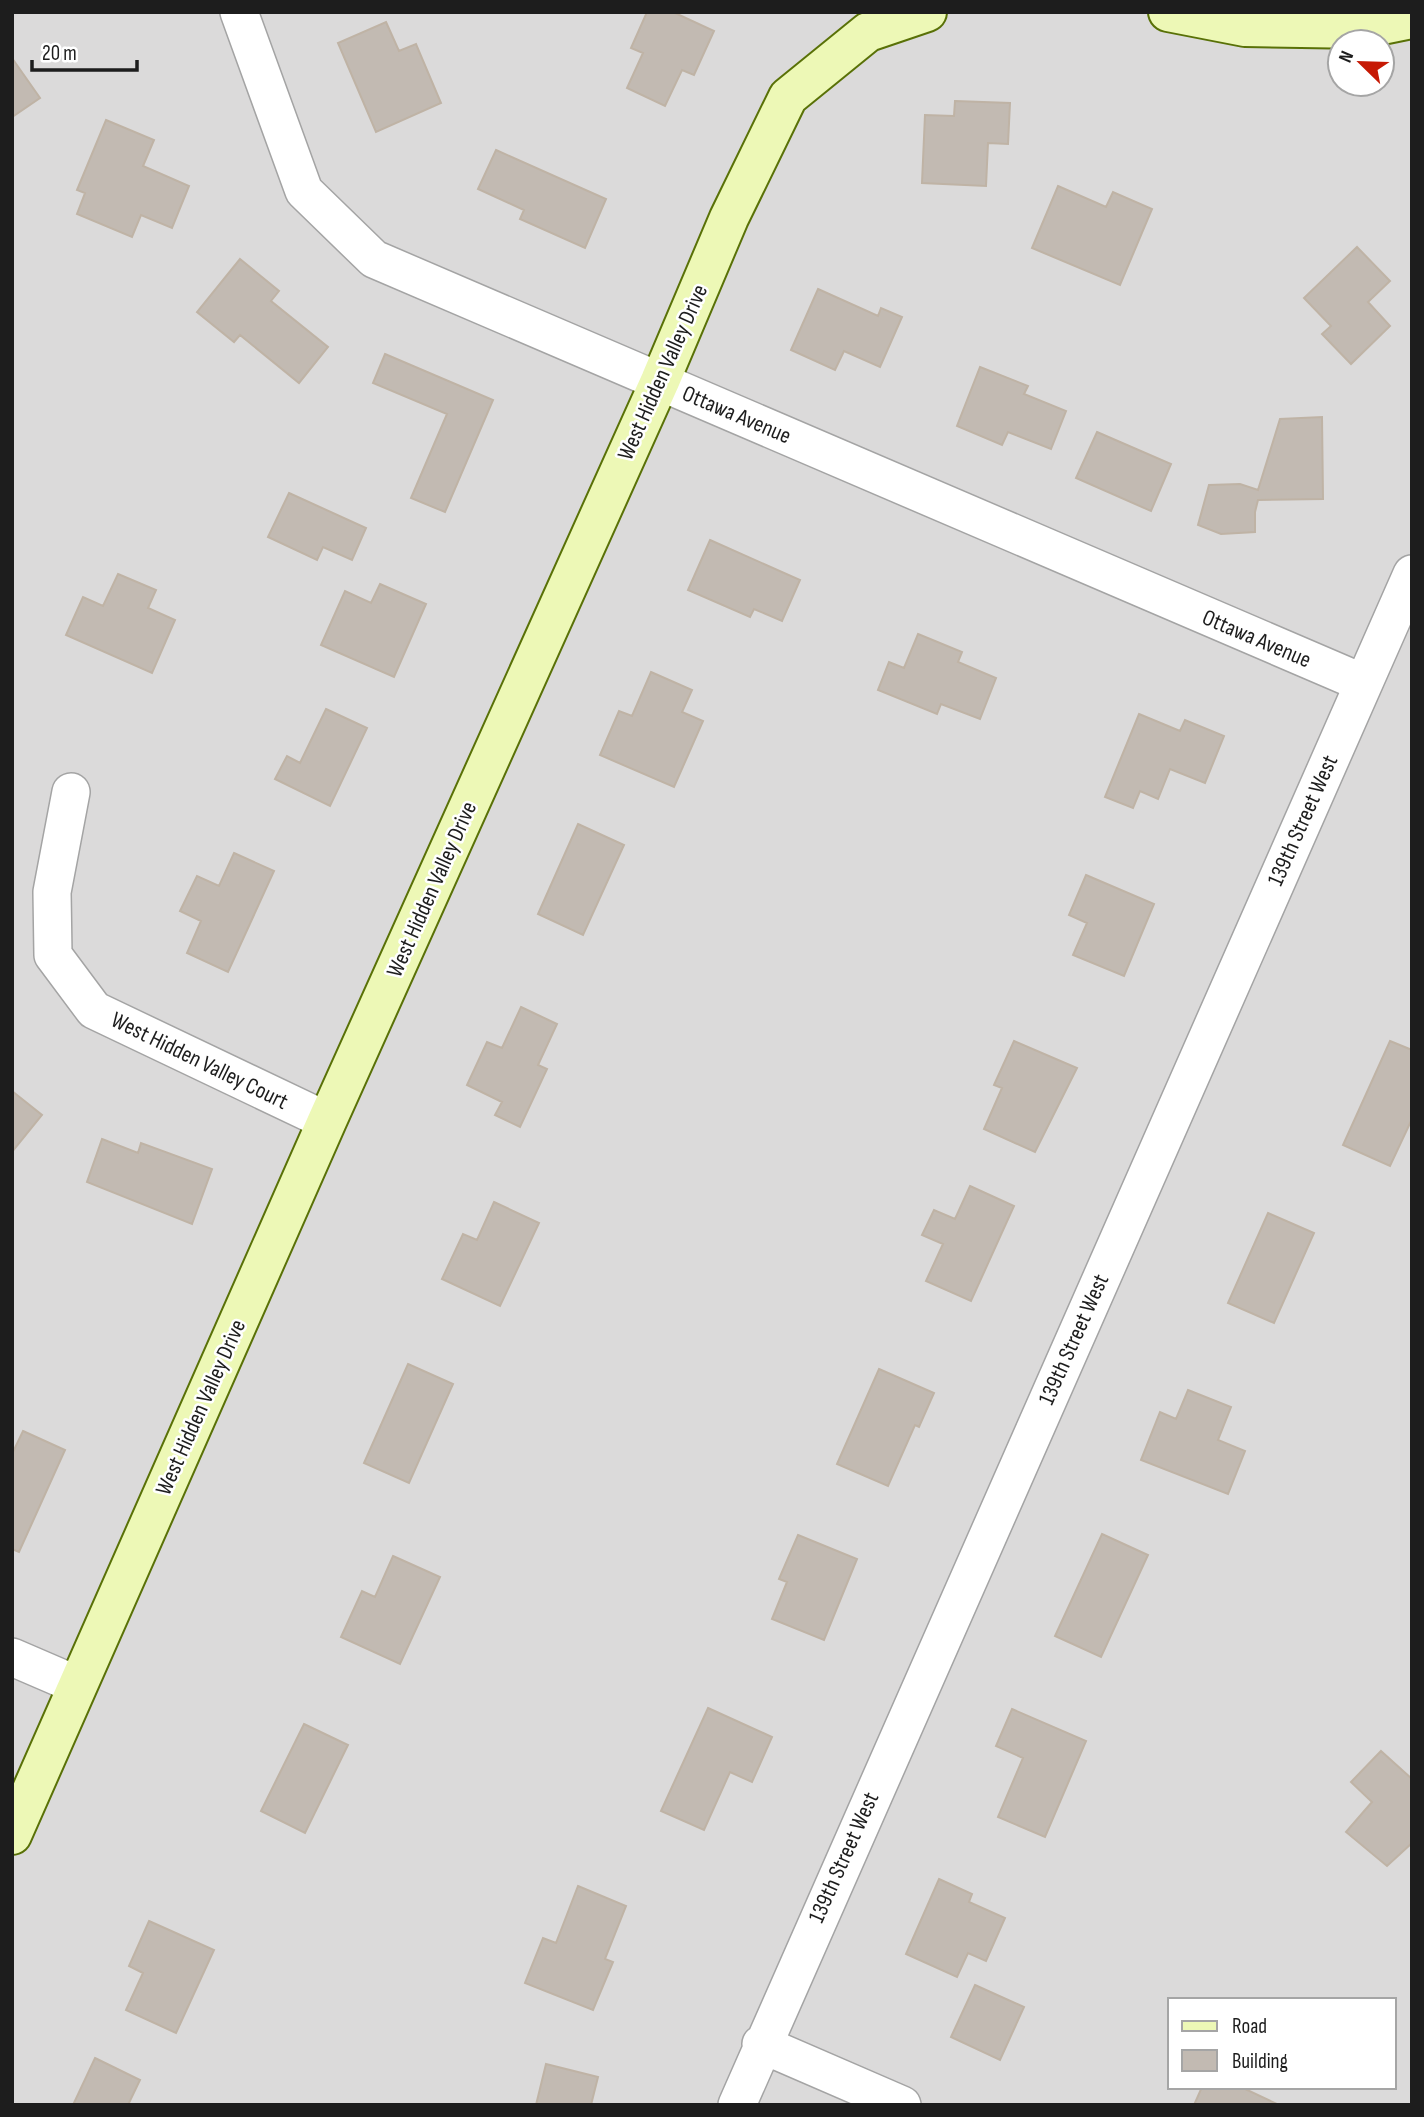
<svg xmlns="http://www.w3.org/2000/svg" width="1424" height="2117" font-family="'Sofia Sans Condensed',sans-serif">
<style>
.residential{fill:#dbdada;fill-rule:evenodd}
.building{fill:#c2bab2;stroke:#bfb3a5;stroke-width:2}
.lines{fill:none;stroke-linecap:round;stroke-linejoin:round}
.street-casing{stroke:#a4a4a4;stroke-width:40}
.secondary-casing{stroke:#597107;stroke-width:42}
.street{stroke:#fff;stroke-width:37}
.secondary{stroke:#edf8b6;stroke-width:38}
.labels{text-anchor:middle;stroke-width:5;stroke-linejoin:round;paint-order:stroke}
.street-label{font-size:23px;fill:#1d1d1d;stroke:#fff}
</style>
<rect width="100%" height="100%" fill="#eeebe2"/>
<path class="residential" d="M12,12H1412V2105H12ZM1340,42H1382V84H1340ZM1170,2000H1394V2087H1170Z"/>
<path class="building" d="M647,12H673L714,31L694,75L682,70L665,106L627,88L643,53L631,48Z
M386,22L399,51L416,44L441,103L376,132L338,43Z
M12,58L40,98L12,117Z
M955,101L1010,103L1008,144L988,143L986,186L922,183L925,115L954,116Z
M106,120L154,140L143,166L189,186L172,228L141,215L132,237L77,214L85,193L77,190Z
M496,150L606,199L585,248L520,219L524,210L478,189Z
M1058,186L1106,207L1113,192L1152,209L1120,285L1032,248Z
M1357,247L1390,281L1368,302L1390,326L1351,364L1322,334L1331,326L1304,298Z
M240,259L279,291L271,301L328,347L299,383L240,335L234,342L197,312Z
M818,289L878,316L881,308L902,317L880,367L844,351L835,370L791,350Z
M385,354L493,400L445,512L411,498L447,414L373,383Z
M980,367L1028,386L1024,394L1066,411L1051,449L1008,432L1002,445L957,426Z
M1322,417L1323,499L1258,500L1255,512V532L1221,534L1198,525L1209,485L1240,484L1258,490L1280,419Z
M1097,432L1171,464L1151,511L1076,478Z
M289,493L366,528L352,560L323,547L317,560L268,537Z
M710,540L800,580L782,621L754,609L750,617L688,590Z
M118,574L156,590L148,608L175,620L152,673L66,635L83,597L103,606Z
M380,584L426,604L394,677L321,645L345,591L371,603Z
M918,634L962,652L958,662L996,678L980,719L941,704L937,714L878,690L889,662L904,668Z
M651,672L692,690L682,712L703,721L674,787L600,755L619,711L632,716Z
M326,709L367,728L330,806L275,779L287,756L300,763Z
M1139,714L1180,731L1185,720L1224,736L1205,783L1170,769L1158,799L1140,791L1133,808L1105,797Z
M578,824L624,845L583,935L538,914Z
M234,853L274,871L228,972L187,953L201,921L180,911L197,876L219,886Z
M1086,875L1154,904L1124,976L1073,955L1087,923L1069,915Z
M521,1007L557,1024L538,1065L547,1069L520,1127L495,1115L502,1102L467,1085L487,1042L502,1048Z
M1014,1041L1077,1068L1035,1152L984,1129L1002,1088L994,1085Z
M1390,1041L1412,1050V1119L1390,1166L1343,1145Z
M12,1091L42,1115L12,1152Z
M102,1139L138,1153L141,1143L212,1169L192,1224L87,1182Z
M970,1186L1014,1206L971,1301L926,1281L943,1244L922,1235L934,1210L955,1219Z
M494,1202L539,1223L500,1306L442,1279L463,1234L477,1240Z
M1268,1213L1314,1233L1274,1323L1228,1303Z
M408,1364L453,1384L409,1483L364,1463Z
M879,1369L934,1393L919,1427L915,1425L888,1486L837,1464Z
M1188,1390L1231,1407L1218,1440L1245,1451L1228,1494L1141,1460L1160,1412L1176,1419Z
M23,1431L65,1450L19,1552L12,1549V1454Z
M1102,1534L1148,1555L1101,1657L1055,1636Z
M798,1535L857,1559L824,1640L772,1619L787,1582L779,1579Z
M393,1556L440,1577L400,1664L341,1637L362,1591L375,1597Z
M708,1708L772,1737L752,1782L730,1772L704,1830L661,1811Z
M1012,1709L1086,1741L1045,1837L998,1817L1023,1758L996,1746Z
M304,1724L348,1745L305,1833L261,1811Z
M1381,1751L1412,1779V1843L1387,1866L1346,1832L1372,1802L1351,1782Z
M939,1879L972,1894L969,1902L1005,1918L986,1961L968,1953L957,1977L906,1954Z
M578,1886L626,1906L605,1959L613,1962L593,2010L525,1983L543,1938L556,1943Z
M149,1921L214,1950L176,2033L126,2010L143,1973L129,1966Z
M975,1985L1024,2007L1000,2060L951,2037Z
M95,2058L140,2080L128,2105H73Z
M546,2064L598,2077L591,2105H536Z
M1202,2087H1241L1279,2105H1194Z"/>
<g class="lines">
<defs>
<path id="street" d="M239,12L304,191L374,259L1363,683
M71,792L52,892L53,955L94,1010L327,1121
M12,1657L77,1685
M761,2044L902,2105
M737,2105L1412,574"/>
<path id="secondary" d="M1168,12L1245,27L1363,29L1412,19
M12,1835L327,1121L660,381L729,218L788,97L868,32L927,12"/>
</defs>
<use href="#street" class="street-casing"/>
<use href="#secondary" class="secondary-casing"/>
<use href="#street" class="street"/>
<use href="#secondary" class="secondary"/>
</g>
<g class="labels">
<g class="street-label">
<text transform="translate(662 372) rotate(-66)" y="8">West Hidden Valley Drive</text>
<text transform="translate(737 414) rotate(23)" y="8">Ottawa Avenue</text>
<text transform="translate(1257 638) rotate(23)" y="8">Ottawa Avenue</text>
<text transform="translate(1302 820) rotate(-66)" y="8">139th Street West</text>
<text transform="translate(431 889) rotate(-66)" y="8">West Hidden Valley Drive</text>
<text transform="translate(200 1060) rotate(26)" y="8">West Hidden Valley Court</text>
<text transform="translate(1073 1339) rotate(-66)" y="8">139th Street West</text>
<text transform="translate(200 1407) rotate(-66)" y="8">West Hidden Valley Drive</text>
<text transform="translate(843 1857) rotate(-66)" y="8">139th Street West</text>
</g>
</g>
<rect width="1424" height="2117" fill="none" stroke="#1d1d1d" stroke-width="28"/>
<rect x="1168" y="1998" width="228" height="91" fill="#ffffff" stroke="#a5a5a5" stroke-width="2"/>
<rect x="1182" y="2021" width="35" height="10" fill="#edf8b6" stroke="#a5a5a5" stroke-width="2"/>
<text x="1232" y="2033" font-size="21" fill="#1d1d1d">Road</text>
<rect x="1182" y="2050" width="35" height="21" fill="#c2bab2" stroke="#a5a5a5" stroke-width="2"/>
<text x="1232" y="2068" font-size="21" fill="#1d1d1d">Building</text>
<g transform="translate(1361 63) rotate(293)"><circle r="33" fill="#ffffff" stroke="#a5a5a5" stroke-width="2"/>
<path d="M0-5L12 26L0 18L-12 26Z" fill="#c61904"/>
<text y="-10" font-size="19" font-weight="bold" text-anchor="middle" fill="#1d1d1d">N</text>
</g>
<path d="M32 60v10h105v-10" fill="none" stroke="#1d1d1d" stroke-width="3.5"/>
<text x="42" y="60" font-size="21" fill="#1d1d1d" stroke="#ffffff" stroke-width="5" paint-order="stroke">20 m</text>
</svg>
